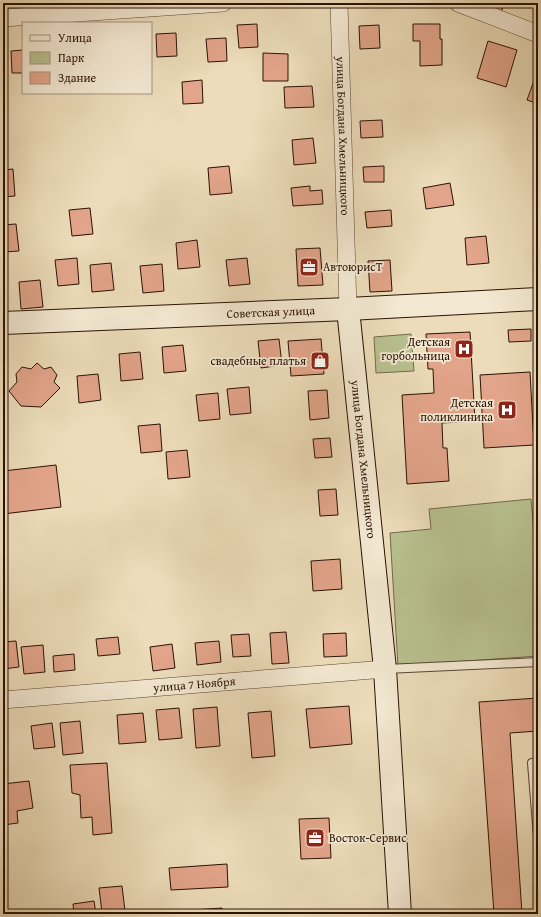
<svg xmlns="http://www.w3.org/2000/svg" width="541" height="917" font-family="'Gentium Book Plus',serif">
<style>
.green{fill:#b8c08f;stroke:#72694a}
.building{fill:#e2a48a;stroke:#2b1204}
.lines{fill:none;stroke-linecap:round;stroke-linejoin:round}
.lane-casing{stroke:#5b4431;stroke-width:10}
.street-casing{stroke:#5b4431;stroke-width:18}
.secondary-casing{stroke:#2b1204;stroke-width:24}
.lane{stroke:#f3e8d2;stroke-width:8}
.street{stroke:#f3e8d2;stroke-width:17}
.secondary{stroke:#f3e8d2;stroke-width:22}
.labels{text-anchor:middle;stroke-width:3.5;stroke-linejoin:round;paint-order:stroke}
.street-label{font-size:12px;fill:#2b1204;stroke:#f3e8d2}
.poi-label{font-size:12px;fill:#2b1204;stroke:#f3e8d2;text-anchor:end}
</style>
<rect width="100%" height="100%" fill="#ecdcb9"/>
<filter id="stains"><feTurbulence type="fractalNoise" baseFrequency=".005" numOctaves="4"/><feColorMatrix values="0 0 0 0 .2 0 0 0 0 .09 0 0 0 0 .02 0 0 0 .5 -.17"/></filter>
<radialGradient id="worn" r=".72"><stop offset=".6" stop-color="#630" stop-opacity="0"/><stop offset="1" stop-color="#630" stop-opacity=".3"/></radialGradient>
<path class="green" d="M411,334L414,371L376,373L374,337Z
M531,499L538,580V656L398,666L390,533L431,529L429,509Z"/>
<path class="building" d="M480,3H504L501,13Z
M257,24L258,47L239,48L237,25Z
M413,24H440V39H442V65L420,66V41H413Z
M379,25L380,48L360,49L359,26Z
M176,33L177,56L157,57L156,34Z
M226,38L227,61L208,62L206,39Z
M488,41L517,50L506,87L477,78Z
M23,50V73H12L11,51Z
M3,53H6L7,76H3Z
M263,53L288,54V81H263Z
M536,75H538V104L527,100Z
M202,80L203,103L183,104L182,82Z
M312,86L314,107L285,108L284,87Z
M382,120L383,137L361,138L360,121Z
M313,138L316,163L294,165L292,140Z
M229,166L232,193L210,195L208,168Z
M384,166V182H364L363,167Z
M13,169L15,196L3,197V170Z
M450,183L454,205L426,209L423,188Z
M310,186V191L322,190L323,204L293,206L291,188Z
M90,208L93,234L72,236L69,210Z
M391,210L392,226L367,228L365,212Z
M16,224L19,251L3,252V225Z
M486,236L489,263L467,265L465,238Z
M197,240L200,267L178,269L176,243Z
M538,241V268L535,242Z
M320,248L323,285L298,286L296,249Z
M77,258L79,284L58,286L55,260Z
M247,258L250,284L229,286L226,260Z
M390,260L392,291L370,292L368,261Z
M111,263L114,290L92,292L90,265Z
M162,264L164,291L143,293L140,266Z
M40,280L43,307L21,309L19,282Z
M531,329V341L509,342L508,330Z
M470,332L475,421L442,423L443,448H447L449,481L407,484L402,395L434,393L433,369H428L426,334Z
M279,339L282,365L261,368L258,341Z
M321,339L324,374L291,376L288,341Z
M183,345L186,371L164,373L162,347Z
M140,352L143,379L121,381L119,354Z
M37,363L44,369L51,367L57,375L54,382L60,388L41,407L21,406L9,391L17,382L16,374L22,367L31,369Z
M530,372L534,445L484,448L480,375Z
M98,374L101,400L79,403L77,376Z
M249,387L251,413L230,415L227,389Z
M327,390L329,418L310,420L308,391Z
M218,393L220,419L199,421L196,395Z
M160,424L162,451L141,453L138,426Z
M330,438L332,457L315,458L313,439Z
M187,450L190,477L168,479L166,452Z
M56,465L61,507L3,514V471Z
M336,489L338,515L320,516L318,490Z
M340,559L342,589L313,591L311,561Z
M286,632L289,663L272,664L270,633Z
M346,633L347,656L324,657L323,634Z
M249,634L251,656L233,657L231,635Z
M118,637L120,654L98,656L96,639Z
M16,641L19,667L3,669V642Z
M219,641L221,662L197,665L195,643Z
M172,644L175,668L153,671L150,647Z
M43,645L45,672L24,674L21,647Z
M74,654L75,670L54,672L53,656Z
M538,698V731L510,733L522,914H494L479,702Z
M349,706L352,744L310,748L306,709Z
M217,707L220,746L196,748L193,709Z
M179,708L182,738L159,740L156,710Z
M271,711L275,756L252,758L248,713Z
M143,713L146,742L119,744L117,715Z
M80,721L83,753L63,755L60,723Z
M3,722L6,748H3Z
M52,723L55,747L34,749L31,726Z
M107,763L112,833L93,835L92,817L81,818L80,795L72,793L70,765Z
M29,781L33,808L17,811L18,823L3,825V784Z
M329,818L331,858L301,859L299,819Z
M227,864L228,887L171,890L169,868Z
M122,886L125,911L102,913L99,888Z
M94,901L96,914H74L73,904Z
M222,908V914H178V911Z"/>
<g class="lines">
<defs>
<path id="lane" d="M386,669L538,662
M538,762L532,763L538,837"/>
<g id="street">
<path id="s1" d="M339,3L348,309"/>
<path d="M458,3L538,34"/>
<path d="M3,18L223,3"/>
<path id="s2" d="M3,700L385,669"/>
</g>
<g id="secondary">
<path id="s3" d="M348,309L385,669L400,914"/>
<path id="s4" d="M3,323L348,309L538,299"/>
</g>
</defs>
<use href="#lane" class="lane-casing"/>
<use href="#street" class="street-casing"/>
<use href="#secondary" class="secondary-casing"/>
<use href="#lane" class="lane"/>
<use href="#street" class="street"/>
<use href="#secondary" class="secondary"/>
</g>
<defs>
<symbol id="office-square" viewBox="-11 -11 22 22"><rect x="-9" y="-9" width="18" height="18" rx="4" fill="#8f2418" stroke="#f3e8d2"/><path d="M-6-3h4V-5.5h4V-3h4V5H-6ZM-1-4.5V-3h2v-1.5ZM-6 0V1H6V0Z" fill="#fff"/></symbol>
<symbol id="hospital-square" viewBox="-11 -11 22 22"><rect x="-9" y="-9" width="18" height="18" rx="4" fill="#8f2418" stroke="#f3e8d2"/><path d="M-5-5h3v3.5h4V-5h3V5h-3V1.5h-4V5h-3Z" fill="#fff"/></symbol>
<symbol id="shop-square" viewBox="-11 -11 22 22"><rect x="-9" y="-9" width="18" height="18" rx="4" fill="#8f2418" stroke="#f3e8d2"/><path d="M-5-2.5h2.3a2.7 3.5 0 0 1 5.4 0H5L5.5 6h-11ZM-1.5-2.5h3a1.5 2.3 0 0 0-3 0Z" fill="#fff"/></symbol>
</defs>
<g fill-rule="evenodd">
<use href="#office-square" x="298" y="256" width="22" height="22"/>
<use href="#hospital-square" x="453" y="338" width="22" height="22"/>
<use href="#shop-square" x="309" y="350" width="22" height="22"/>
<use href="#hospital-square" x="496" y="399" width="22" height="22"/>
<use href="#office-square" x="304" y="827" width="22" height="22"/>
</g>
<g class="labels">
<g class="street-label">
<text dy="4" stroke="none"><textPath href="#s1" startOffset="133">улица Богдана Хмельницкого</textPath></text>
<text dy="4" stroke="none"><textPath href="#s4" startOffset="268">Советская улица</textPath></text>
<text dy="4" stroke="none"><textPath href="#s3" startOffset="151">улица Богдана Хмельницкого</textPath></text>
<text dy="4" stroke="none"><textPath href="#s2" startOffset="192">улица 7 Ноября</textPath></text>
</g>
<g class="poi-label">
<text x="323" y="271" text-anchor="start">АвтоюрисТ</text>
<text x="450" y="346">Детская<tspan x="450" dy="14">горбольница</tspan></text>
<text x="306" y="365">свадебные платья</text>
<text x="493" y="407">Детская<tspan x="493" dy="14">поликлиника</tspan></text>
<text x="329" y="842" text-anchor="start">Восток-Сервис</text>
</g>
</g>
<rect width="541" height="917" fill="none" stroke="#ecdcb9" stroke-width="16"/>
<rect x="4" y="4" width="533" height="909" fill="none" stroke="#2b1204" stroke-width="2"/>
<rect x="8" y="8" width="525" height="901" fill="none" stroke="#2b1204"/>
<rect x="22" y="22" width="130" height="72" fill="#f3e8d2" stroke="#a39280"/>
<rect x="30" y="35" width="20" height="6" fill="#f3e8d2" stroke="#a39280"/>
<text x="58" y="42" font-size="12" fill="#2b1204">Улица</text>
<rect x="30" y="52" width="20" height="12" fill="#b8c08f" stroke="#a39280"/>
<text x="58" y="62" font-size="12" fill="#2b1204">Парк</text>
<rect x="30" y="72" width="20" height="12" fill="#e2a48a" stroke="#a39280"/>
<text x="58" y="82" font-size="12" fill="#2b1204">Здание</text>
<rect width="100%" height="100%" filter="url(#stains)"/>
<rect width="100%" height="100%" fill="url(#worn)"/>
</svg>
